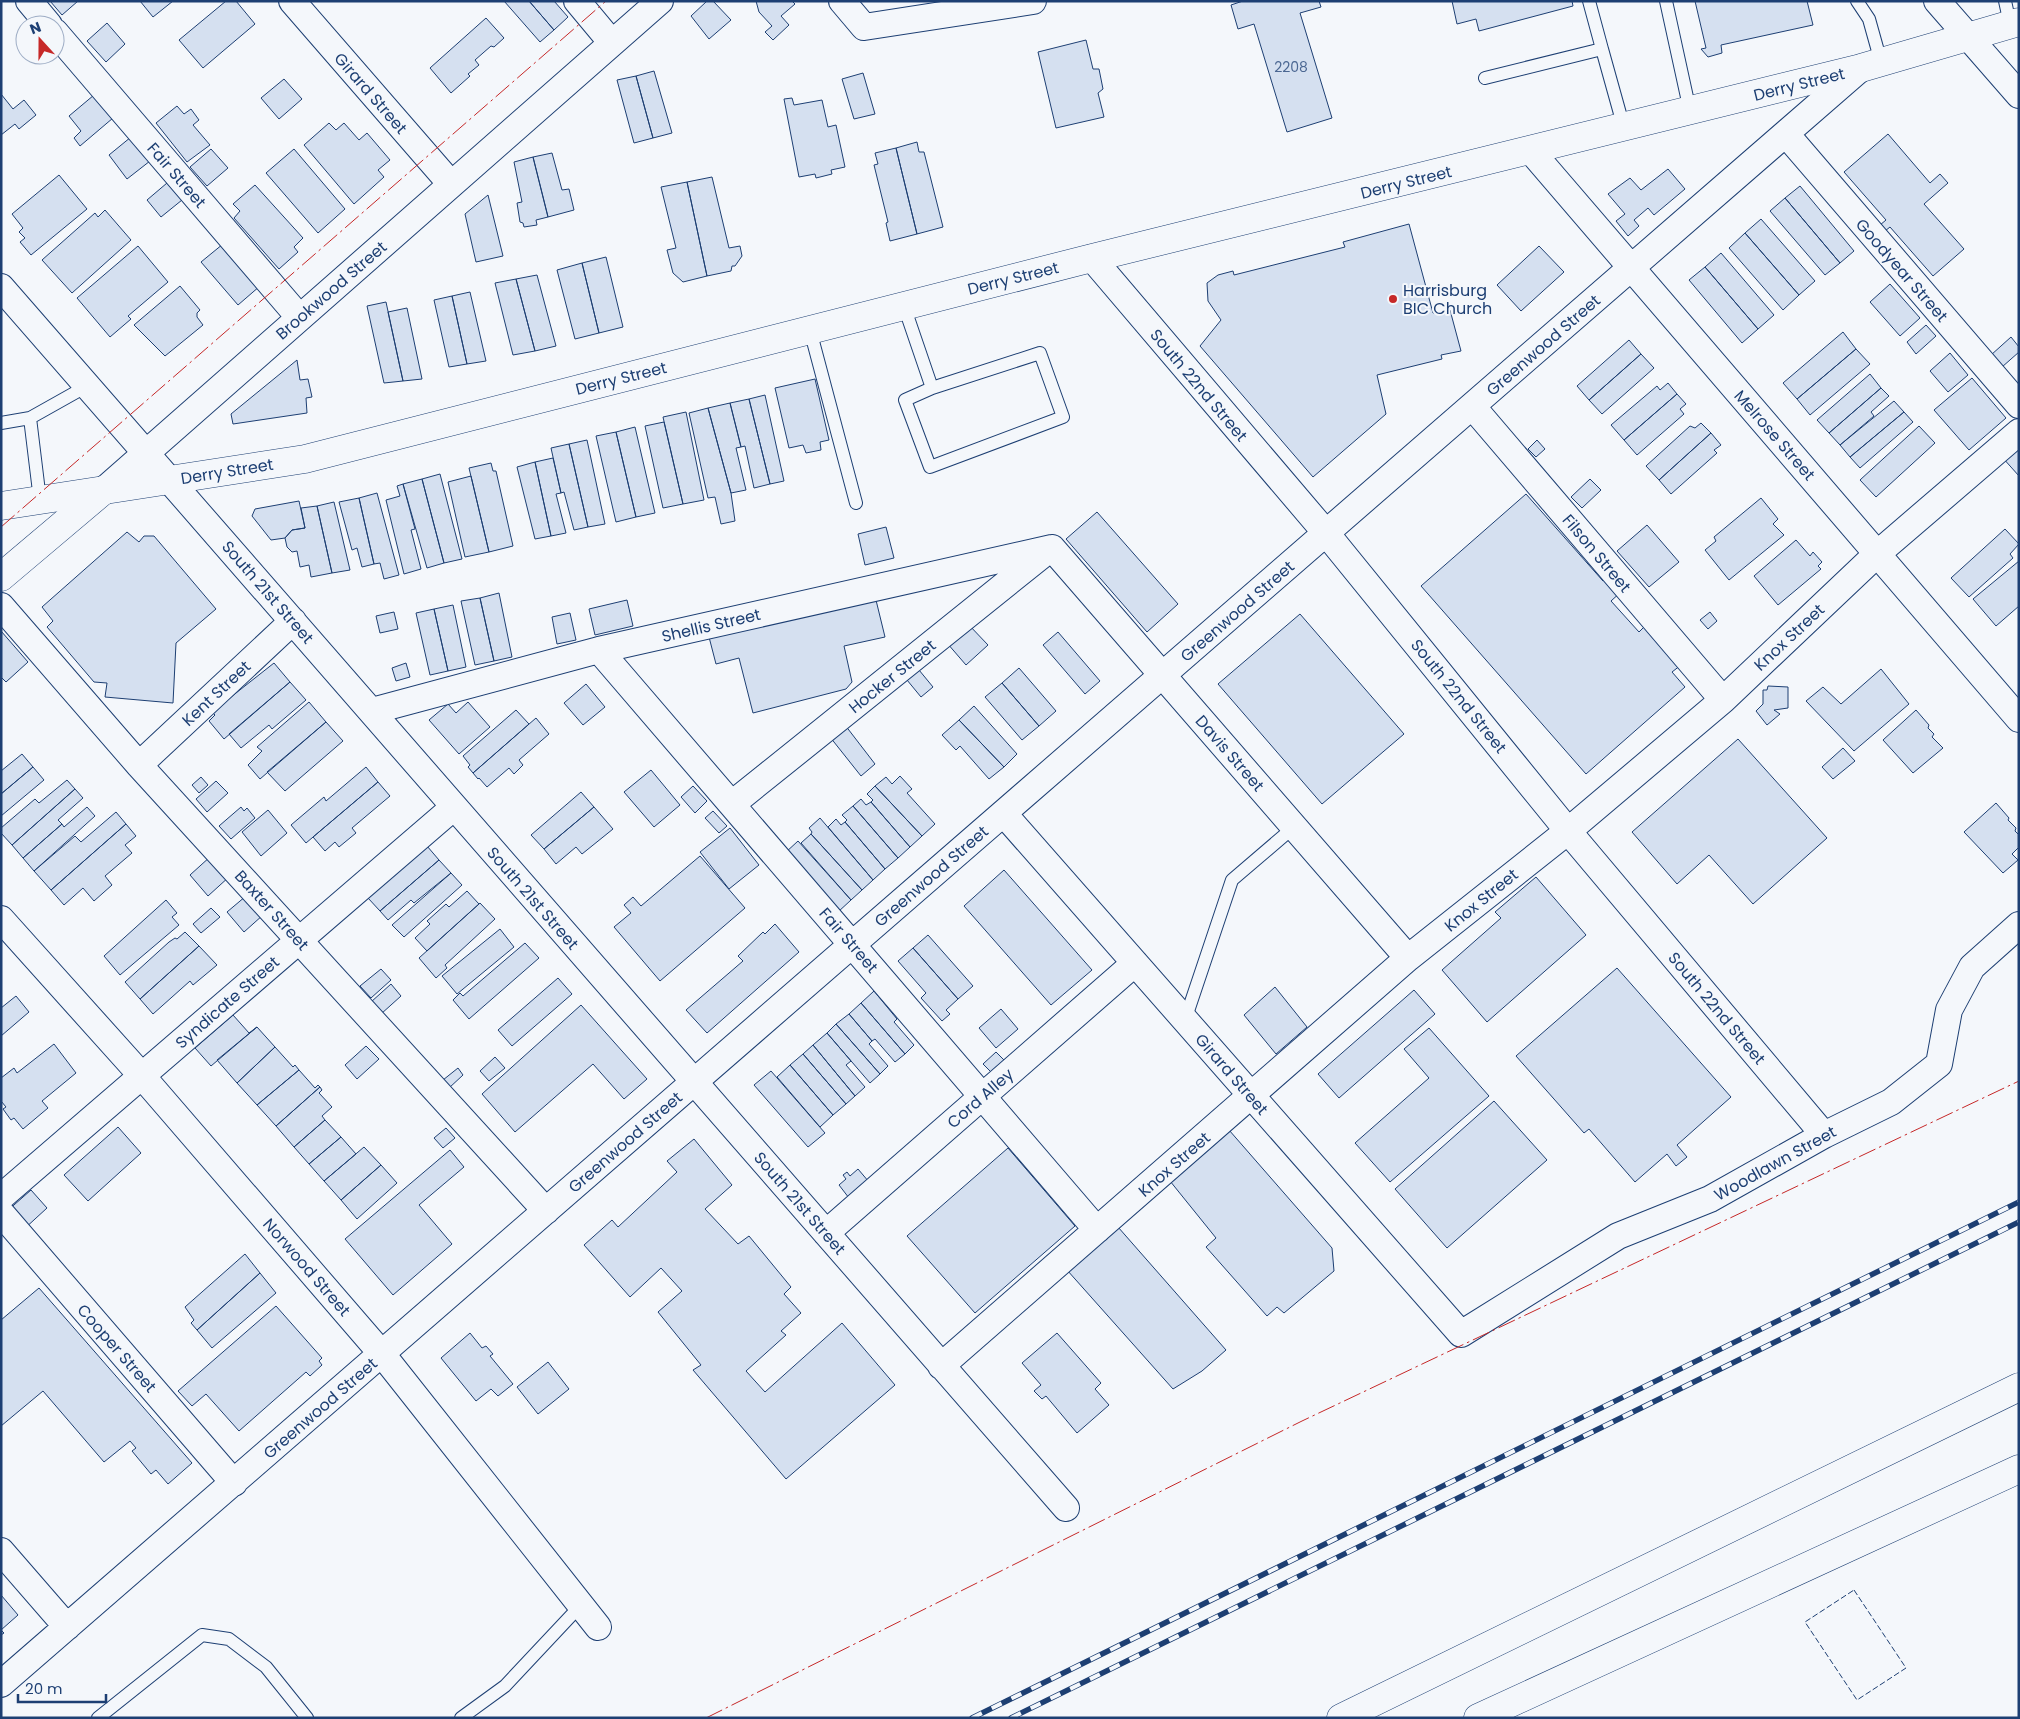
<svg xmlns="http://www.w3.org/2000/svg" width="2020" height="1719" font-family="Poppins,sans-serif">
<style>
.building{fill:#d5e0f0;stroke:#1d3f73}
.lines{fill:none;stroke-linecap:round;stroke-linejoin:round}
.service-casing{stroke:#1d3f73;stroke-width:14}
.minor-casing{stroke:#1d3f73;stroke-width:28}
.tertiary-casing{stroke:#1d3f73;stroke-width:29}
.secondary-casing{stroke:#1d3f73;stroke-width:29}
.motorway-casing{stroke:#1d3f73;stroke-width:29}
.service{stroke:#f4f7fb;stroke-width:12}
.minor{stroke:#f4f7fb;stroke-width:26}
.tertiary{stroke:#f4f7fb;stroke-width:28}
.secondary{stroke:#f4f7fb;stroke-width:28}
.motorway{stroke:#f4f7fb;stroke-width:28}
.rail-casing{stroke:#1d3f73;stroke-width:5.5}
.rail{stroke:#f4f7fb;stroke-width:4;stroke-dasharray:11;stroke-linecap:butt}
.fence{stroke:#1d3f73;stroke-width:1;stroke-dasharray:6 2.5;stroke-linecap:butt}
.power{stroke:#c62828;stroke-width:1;stroke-dasharray:18 4 2.5 4;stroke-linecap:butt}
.poi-dot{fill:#c62828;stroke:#f4f7fb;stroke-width:2}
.labels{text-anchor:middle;stroke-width:4;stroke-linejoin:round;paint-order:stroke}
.number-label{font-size:14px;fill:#4b6792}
.street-label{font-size:16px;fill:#1d3f73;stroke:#f4f7fb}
.poi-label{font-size:16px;fill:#1d3f73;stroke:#f4f7fb;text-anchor:start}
</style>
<rect width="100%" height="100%" fill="#f4f7fb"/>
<path class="building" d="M50,1H78L62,15Z
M140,1H173L153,17Z
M226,1H236L255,24L203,68L179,40Z
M504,1H529L554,30L540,42Z
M529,1H554L568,17L554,30Z
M707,1H713L731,20L709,39L691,16Z
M756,1H792L795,4L781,16L789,25L773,40L765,32L772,26L759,12Z
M1243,1H1319L1321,7L1300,13L1332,118L1287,132L1254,24L1238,29L1231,5Z
M1452,1H1572L1573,6L1479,31L1476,19L1457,24Z
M1695,1H1807L1813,25L1721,45L1722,53L1708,57L1701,49L1706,48Z
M486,18L504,38L494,47L491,46L475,60L479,65L468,74L470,76L451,93L430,68Z
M107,23L125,44L106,62L87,41Z
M1086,40L1093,69H1099L1103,89L1098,93L1104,117L1056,128L1038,52Z
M654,71L672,133L653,138L636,76Z
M863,73L875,114L854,119L842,79Z
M636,76L653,138L634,143L617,80Z
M284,79L302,99L279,119L261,98Z
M1,94L13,109L24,100L36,115L19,129L15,124L1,135Z
M94,95L113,118L80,146L74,138L81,131L69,116Z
M792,98L794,105L822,100L828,127L836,125L845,167L831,170L832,174L816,178L815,174L799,177L784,99Z
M177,106L184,114L191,109L199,120L193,125L210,145L187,162L156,123Z
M329,123L336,130L344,123L359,140L367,133L390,160L378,170L384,177L354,204L304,145Z
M1888,134L1930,183L1940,174L1948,183L1924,204L1964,249L1933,276L1890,227L1885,231L1880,225L1886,220L1844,172Z
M131,137L150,161L127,179L109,155Z
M917,142L919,152H924L943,227L917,234L896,148Z
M896,148L917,234L890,241L886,223L888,222L874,165L878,164L875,153Z
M211,149L228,168L207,186L190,167Z
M294,149L345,209L318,233L266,173Z
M552,153L562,190L569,189L574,210L548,217L533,157Z
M533,157L548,217L536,220L537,225L524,227L523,223L520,222L517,203L522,202L514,162Z
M1668,169L1685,189L1654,215L1648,208L1634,220L1639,226L1628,236L1616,221L1625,214L1608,194L1630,178L1641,190Z
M59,175L87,209L31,255L20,242L25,238L19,232L23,228L12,214Z
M712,177L729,248L740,246L742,256L735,266H732L731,271L707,276L687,182Z
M687,182L707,276L683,282L673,273L667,250L676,248L661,187Z
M167,183L182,200L161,217L147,200Z
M255,185L303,238L294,247L298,252L279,269L234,218L240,211L233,204Z
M1800,186L1854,251L1840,263L1785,198Z
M488,195L503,256L476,262L465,214Z
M1785,198L1840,263L1825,275L1770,211Z
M105,210L131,240L72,293L42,260L95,213L98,217Z
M1761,219L1815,281L1799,295L1745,233Z
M1409,224L1433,313L1450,310L1461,351L1441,355L1442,359L1377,375L1386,414L1313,477L1200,346L1221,320L1208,301L1207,283L1218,275L1233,271L1234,275L1345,247L1343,242Z
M1745,233L1799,295L1783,310L1729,248Z
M223,244L260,286L238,305L201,262Z
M138,246L168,282L128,316L131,319L110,337L77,298Z
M1539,246L1564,272L1521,311L1497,285Z
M1721,253L1774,315L1758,329L1705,267Z
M606,257L623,327L599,333L582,263Z
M582,263L599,333L575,339L557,270Z
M1705,267L1758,329L1742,343L1689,280Z
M537,275L556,346L535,351L516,279Z
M516,279L535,351L513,355L495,283Z
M1890,284L1920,318L1900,336L1870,302Z
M180,286L200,310L197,313V317L203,325L165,356L134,325Z
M470,292L486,361L467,364L452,296Z
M452,296L467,364L449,367L434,300Z
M386,302L403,381L384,383L367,306Z
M407,308L422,379L403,381L388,312Z
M1926,325L1936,336L1916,354L1907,342Z
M1843,332L1856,349L1797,399L1783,383Z
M2011,337L2019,347V352L2002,367L1991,355Z
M1629,340L1641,354L1589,400L1577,386Z
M1856,349L1870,364L1810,415L1797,399Z
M1950,353L1968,375L1948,392L1930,371Z
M1641,354L1654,368L1602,414L1589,400Z
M297,360L300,380L308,379L312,397L306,398L307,413L233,424L231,414Z
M1870,374L1881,388L1829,433L1817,420Z
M1972,378L2006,418L1969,450L1934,410Z
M815,379L829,440L820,442L821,450L806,453L803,445L789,448L775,388Z
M1668,383L1677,394L1624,440L1611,425L1657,386L1660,390Z
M1881,388L1889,396L1871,412L1874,416L1840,445L1829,433Z
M1677,394L1686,404L1680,409L1684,414L1637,455L1624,440Z
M765,395L784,481L770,484L749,399Z
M749,399L770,484L754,488L745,446L741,447L730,403Z
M1894,401L1904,412L1850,457L1840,445Z
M730,403L741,447L736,448L746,490L731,493L708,408Z
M708,408L731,493L735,521L721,524L715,497L708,498L689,413Z
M686,412L704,500L683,504L663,417Z
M1904,412L1913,422L1860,468L1850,457Z
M664,422L683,504L663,508L645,426Z
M1701,423L1711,433L1659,480L1646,466L1690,426L1695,428Z
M1919,426L1935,443L1876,497L1860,480Z
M635,427L655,513L636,517L616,432Z
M616,432L636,517L616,522L596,436Z
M1711,433L1721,445L1714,450L1717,453L1671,494L1659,480Z
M587,440L605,524L588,527L569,444Z
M1537,440L1545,449L1536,457L1528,449Z
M2019,443V476L2002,457Z
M569,444L588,527L574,530L564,492L561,493L551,448Z
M553,458L561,493L556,494L566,533L551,536L535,462Z
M535,462L551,536L535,539L517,467Z
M491,463L493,471H496L513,546L489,552L469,468Z
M440,474L462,559L444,563L422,479Z
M471,476L489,552L465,557L448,482Z
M422,479L444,563L427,568L403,484Z
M1590,479L1601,490L1582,508L1571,497Z
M403,484L415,529L411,530L421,569L404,574L386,500L400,496L397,486Z
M377,493L399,575L384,579L380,563L374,564L359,498Z
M1526,494L1603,581L1609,576L1622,591L1611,601L1639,632L1646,625L1681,665L1672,672L1685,687L1586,774L1421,586Z
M359,498L374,564L362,567L357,548L352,550L339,502Z
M1761,498L1778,519L1773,524L1784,535L1729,580L1705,550L1716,541L1714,537Z
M299,501L305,528L292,530L285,538L271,540L252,516L255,509Z
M334,502L350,570L332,573L317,506Z
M317,506L332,573L311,577L309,565L300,567L297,551L292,552L287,547L285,538L292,530L305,528L301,508Z
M1097,512L1178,604L1147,632L1066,539Z
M1647,525L1679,562L1649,587L1617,551Z
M886,527L894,558L865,565L858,534Z
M2005,529L2019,544L2010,554L2013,558L1969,597L1951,578Z
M127,532L139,542L144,536H154L216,609L176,643L173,703L105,697L107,683L94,682L47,627L53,621L42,607Z
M1796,540L1810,556L1813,552L1822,562L1818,566L1821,569L1778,605L1754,576Z
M2019,561V606L1996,626L1973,599Z
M499,593L512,657L494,661L480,598Z
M875,596L885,637L844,646L852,682L846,689L753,713L739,658L716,664L709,637Z
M480,598L494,661L475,665L461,601Z
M627,600L633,626L595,635L589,609Z
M453,605L466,667L448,671L434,609Z
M434,609L448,671L430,675L416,613Z
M394,612L398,629L380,633L376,616Z
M1710,612L1717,621L1708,629L1700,620Z
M570,613L576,640L557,644L552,617Z
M1300,614L1404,734L1322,804L1218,684Z
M968,624L988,645L966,665L947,643Z
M1,631L28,662L6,682L1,677Z
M1058,632L1100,681L1085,694L1043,645Z
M274,663L290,682L224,739L209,721L215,715L212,712Z
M406,663L410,677L396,681L392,668Z
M1019,668L1056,711L1039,726L1002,683Z
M1881,669L1909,704L1854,751L1806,701L1823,687L1841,704Z
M919,670L933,687L921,697L907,680Z
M290,682L306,700L272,729L269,725L241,748L229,734Z
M1002,683L1039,726L1022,740L985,697Z
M586,684L605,707L583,725L564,703Z
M1768,686L1788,687V708L1774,710L1780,714L1767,725L1756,711L1763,704V690H1767Z
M309,702L326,722L260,779L248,765L262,751L257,747Z
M468,702L490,727L459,754L429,720L448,704L456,713Z
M974,706L1017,754L1004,767L959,720Z
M516,710L529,724L473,773L468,767L470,765L463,756Z
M1916,710L1929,725L1928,728L1934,734L1932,737L1943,748L1913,773L1883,740Z
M536,718L549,734L519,760L523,765L514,774L509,768L487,787L479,778L478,779L473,773Z
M959,720L1004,767L989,779L960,746L956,750L942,735Z
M326,722L343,741L285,791L267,772Z
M845,725L875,764L861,776L830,737Z
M1738,739L1827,838L1753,904L1709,855L1677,884L1632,832Z
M1843,748L1855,761L1833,779L1822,767Z
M22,754L33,767L1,794V771Z
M33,767L44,780L1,816V794Z
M366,767L378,782L306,843L291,825L324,797L326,801Z
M651,770L680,805L654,827L624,792Z
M900,776L912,789L907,793L935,824L922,836L875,786L886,777L892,784Z
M201,777L208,785L199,793L192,785Z
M67,780L75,789L12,845L1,833V828L35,799L39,803Z
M216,781L228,793L207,812L196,799Z
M378,782L390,796L352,828L356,833L339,847L335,842L325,851L313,837Z
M693,786L707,801L695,813L681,797Z
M875,786L922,836L910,847L871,802L873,800L867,794Z
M75,789L83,798L58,820L62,824L23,858L12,845Z
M581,792L594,807L544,849L531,835Z
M861,799L866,805L871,802L910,847L898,858L853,806Z
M1996,803L2009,818L2008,820L2016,828L2015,831L2019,835V847L2012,854L2018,860L2003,873L1964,832Z
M853,806L898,858L885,869L845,822L847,820L842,815Z
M87,807L95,816L34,871L23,858L62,824L64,827Z
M241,807L244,811L247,808L255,818L231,839L219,826Z
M594,807L613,829L582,854L576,847L556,864L544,849Z
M268,810L287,833L261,856L242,832Z
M713,811L727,826L719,833L705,818Z
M116,812L126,824L51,890L34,871L75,836L81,842Z
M820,818L873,880L862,890L811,834L812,832L809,828Z
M836,819L841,825L845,822L885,869L873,880L828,827Z
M126,824L136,836L125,845L132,853L105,876L112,885L94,901L83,888L64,905L51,890Z
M730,828L759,865L729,889L700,852Z
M811,834L862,890L851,900L801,843Z
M798,841L851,900L838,912L785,853Z
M427,846L439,860L380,911L368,898Z
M211,856L230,876L208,896L190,875Z
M700,856L745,908L660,981L614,927L631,913L624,905L633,897L641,906Z
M439,860L451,873L414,903L411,900L388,920L380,911Z
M1004,870L1092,970L1051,1005L964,906Z
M451,873L462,885L404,937L392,925Z
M1536,877L1586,935L1487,1022L1442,970L1501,918L1495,912Z
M467,891L479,904L427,951L415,938L430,924L427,921L446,904L449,907Z
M246,896L263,915L244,932L227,912Z
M166,900L177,913L172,917L179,925L120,975L104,956Z
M480,903L495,919L445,965L447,968L436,978L419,958Z
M211,908L220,917L201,933L193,924Z
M775,924L799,952L707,1033L686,1010L743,961L738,956L763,932L765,934Z
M500,929L514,947L457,994L442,976Z
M185,932L199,946L140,999L125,982L169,942L175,938L177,939Z
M928,935L973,986L958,999L913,948Z
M525,943L539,958L469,1019L453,1000L460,993L463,996Z
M199,946L217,965L193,985L190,981L153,1014L140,999Z
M913,948L958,999L946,1010L950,1014L942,1021L921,998L926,993L898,961Z
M1617,968L1731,1097L1677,1145L1687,1157L1676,1166L1667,1154L1635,1182L1589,1129L1584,1133L1516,1056Z
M381,969L391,980L371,998L360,986Z
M558,978L572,994L512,1046L498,1030Z
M391,984L401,996L381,1014L371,1002Z
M1275,987L1307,1027L1276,1054L1244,1015Z
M1414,990L1435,1014L1339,1098L1318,1074Z
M874,991L897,1019L894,1022L914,1045L905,1054L861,1003Z
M16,996L29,1012L1,1036V1008Z
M861,1003L905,1054L895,1062L875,1039L872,1041L849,1014Z
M581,1005L647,1079L624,1099L593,1064L515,1132L482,1094Z
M1001,1009L1018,1029L996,1048L979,1028Z
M849,1014L872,1041L869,1044L888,1066L880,1074L836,1024Z
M233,1015L249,1033L257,1027L211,1066L195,1048Z
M836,1024L880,1074L870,1083L827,1033Z
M257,1027L275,1047L237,1083L217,1060Z
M1429,1028L1489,1096L1390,1182L1355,1143L1429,1078L1404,1049Z
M827,1033L851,1061L846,1065L865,1087L855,1096L813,1045Z
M54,1044L76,1073L42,1101L48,1108L23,1129L14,1118L11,1120L3,1109L6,1107L1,1101V1078L14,1068L17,1073Z
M813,1045L855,1096L846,1104L803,1054Z
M366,1046L379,1059L357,1079L345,1065Z
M275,1047L293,1067L295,1065L299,1070L257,1105L237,1083Z
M996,1052L1005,1061L993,1074L983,1064Z
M803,1054L846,1104L833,1115L790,1065Z
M495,1057L505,1068L489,1081L480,1071Z
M790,1065L833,1115L820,1127L777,1077Z
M458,1068L463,1075L449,1088L443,1080Z
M299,1070L315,1088L318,1085L320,1087L276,1126L257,1105Z
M771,1071L825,1133L808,1147L754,1085Z
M320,1087L322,1090L319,1093L332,1107L322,1116L325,1120L294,1147L276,1126Z
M1494,1101L1547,1160L1447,1248L1395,1189Z
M325,1120L341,1137L309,1164L294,1147Z
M118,1127L141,1153L88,1201L64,1175Z
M446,1128L455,1138L443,1148L434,1138Z
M1229,1130L1332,1248L1334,1271L1284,1313L1277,1307L1267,1316L1206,1247L1216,1238L1170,1181Z
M341,1137L356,1154L324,1181L309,1164Z
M694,1139L732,1185L705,1209L738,1244L749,1236L791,1287L784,1294L801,1313L781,1331L786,1335L746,1371L765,1392L842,1323L895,1385L786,1479L693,1370L701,1365L658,1312L682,1291L661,1268L630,1297L584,1245L612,1220L618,1227L677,1172L667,1161Z
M364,1147L381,1165L341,1200L324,1181Z
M1008,1148L1075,1226L975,1313L907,1236Z
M450,1150L464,1167L419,1205L452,1244L393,1295L345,1239Z
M381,1165L397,1183L357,1219L341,1200Z
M858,1169L869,1182L849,1198L839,1185L846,1179L843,1175L847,1172L850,1176Z
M31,1190L47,1208L23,1230L6,1212Z
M1118,1227L1226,1350L1202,1371L1173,1389L1067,1270Z
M245,1254L260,1273L197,1330L191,1323L194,1320L185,1307Z
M260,1273L276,1293L212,1348L197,1330Z
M39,1288L192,1463L168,1484L156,1470L151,1474L132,1451L136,1448L130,1441L104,1462L43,1391L1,1426V1320Z
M276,1306L322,1358L319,1361L322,1365L310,1376L306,1372L239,1431L206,1394L192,1406L178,1391Z
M470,1333L482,1348L486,1346L493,1354L490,1356L513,1384L498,1396L491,1389L476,1401L441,1358Z
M1057,1333L1101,1383L1095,1389L1109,1405L1077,1433L1046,1396L1042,1399L1034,1391L1041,1385L1022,1363Z
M548,1362L569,1389L538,1414L517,1387Z
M1,1595L18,1615L1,1630L4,1633L1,1635Z"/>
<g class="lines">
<defs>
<path id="service" d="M1589,1L1602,49
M1666,1L1690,111
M1857,1L1869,19L1881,62
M2005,1L2010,24
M1485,78L1602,49L1624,128
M904,306L932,388L905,400L930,467L1063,417L1040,353L932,388
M810,330L856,503
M30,418L87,386
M1,423L30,418L40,500
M1185,1020L1232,880L1294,827
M98,1718L202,1635L229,1639L266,1667L307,1718
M461,1718L505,1686L581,1605"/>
<path id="minor" d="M29,1L49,25
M292,1L451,184
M577,1L612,43
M842,1L864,27L1033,1
M1937,1L2019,95
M55,32L299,317
M1786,134L2019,405
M1531,151L2019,719
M1092,258L1326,533L1568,831L1824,1135
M1,287L1066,1508
M1472,406L1723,700
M104,490L660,1
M1052,548L1408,958
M1,606L139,765L546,1211
M599,650L1097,1230
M372,711L599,650L1052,548
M139,765L293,621
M732,804L1047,551
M1004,814L1461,1334L1618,1236L1710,1199L1824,1135L1891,1102L1939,1064L1949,1010L1972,967L2019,925
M1,919L142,1076L382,1354L598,1627
M1,1197L454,807
M1,1213L234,1483
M826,1233L1135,963
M941,1366L1408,958L1568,831L1723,700L1877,554L2019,432
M1,1551L67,1627
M1,1684L1861,68"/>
<path id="tertiary" d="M1,577L104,490"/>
<path id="secondary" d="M1,506L305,459L1092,258L1861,68L2019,22"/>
<path id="motorway" d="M1341,1718L2019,1387
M1478,1718L2019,1469"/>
</defs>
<use href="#service" class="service-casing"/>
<use href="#minor" class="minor-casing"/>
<use href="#tertiary" class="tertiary-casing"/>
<use href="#secondary" class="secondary-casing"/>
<use href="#motorway" class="motorway-casing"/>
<use href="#service" class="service"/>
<use href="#minor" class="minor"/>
<use href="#tertiary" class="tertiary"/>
<use href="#secondary" class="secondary"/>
<use href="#motorway" class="motorway"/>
<defs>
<path id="rail" d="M972,1718L2019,1202
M1011,1718L2019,1222"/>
</defs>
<use href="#rail" class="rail-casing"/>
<use href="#rail" class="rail"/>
<path class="fence" d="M1854,1590L1906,1668L1857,1700L1805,1622Z"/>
<path class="power" d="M1,527L606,1
M706,1718L1302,1421L2019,1081"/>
</g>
<circle class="poi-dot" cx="1393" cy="299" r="5"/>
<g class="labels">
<g class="number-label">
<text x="1291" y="72">2208</text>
</g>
<g class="street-label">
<text transform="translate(1799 84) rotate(-14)" y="6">Derry Street</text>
<text transform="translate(371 93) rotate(49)" y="6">Girard Street</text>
<text transform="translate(177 175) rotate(49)" y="6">Fair Street</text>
<text transform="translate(1406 182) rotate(-14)" y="6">Derry Street</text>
<text transform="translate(1902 270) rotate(49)" y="6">Goodyear Street</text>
<text transform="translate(1013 278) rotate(-14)" y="6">Derry Street</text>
<text transform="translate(331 290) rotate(-41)" y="6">Brookwood Street</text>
<text transform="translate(1543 345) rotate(-41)" y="6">Greenwood Street</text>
<text transform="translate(621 378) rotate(-14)" y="6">Derry Street</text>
<text transform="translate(1199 385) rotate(50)" y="6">South 22nd Street</text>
<text transform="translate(1775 435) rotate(49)" y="6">Melrose Street</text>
<text transform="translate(227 471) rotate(-9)" y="6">Derry Street</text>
<text transform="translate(1597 553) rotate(50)" y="6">Filson Street</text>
<text transform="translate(268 592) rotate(49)" y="6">South 21st Street</text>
<text transform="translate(1237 611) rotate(-41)" y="6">Greenwood Street</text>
<text transform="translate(711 625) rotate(-13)" y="6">Shellis Street</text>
<text transform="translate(1789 637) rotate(-43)" y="6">Knox Street</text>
<text transform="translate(892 676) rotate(-39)" y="6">Hocker Street</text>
<text transform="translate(216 693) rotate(-43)" y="6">Kent Street</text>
<text transform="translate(1459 696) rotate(51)" y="6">South 22nd Street</text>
<text transform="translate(1230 753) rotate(49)" y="6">Davis Street</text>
<text transform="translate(931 876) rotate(-41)" y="6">Greenwood Street</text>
<text transform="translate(533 898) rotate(49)" y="6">South 21st Street</text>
<text transform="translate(1481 900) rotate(-39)" y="6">Knox Street</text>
<text transform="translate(272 910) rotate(48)" y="6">Baxter Street</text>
<text transform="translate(849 940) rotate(49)" y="6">Fair Street</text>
<text transform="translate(227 1002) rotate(-41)" y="6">Syndicate Street</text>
<text transform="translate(1717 1008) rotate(50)" y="6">South 22nd Street</text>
<text transform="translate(1232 1074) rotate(49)" y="6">Girard Street</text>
<text transform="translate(980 1098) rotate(-41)" y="6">Cord Alley</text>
<text transform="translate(625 1142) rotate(-41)" y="6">Greenwood Street</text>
<text transform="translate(1775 1163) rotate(-29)" y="6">Woodlawn Street</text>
<text transform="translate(1174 1164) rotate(-41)" y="6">Knox Street</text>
<text transform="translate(800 1203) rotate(49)" y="6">South 21st Street</text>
<text transform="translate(307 1267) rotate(49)" y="6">Norwood Street</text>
<text transform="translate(117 1348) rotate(49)" y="6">Cooper Street</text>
<text transform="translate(320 1408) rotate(-41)" y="6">Greenwood Street</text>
</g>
<g class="poi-label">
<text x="1403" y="296">Harrisburg<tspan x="1403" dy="18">BIC Church</tspan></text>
</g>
</g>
<rect width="2020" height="1719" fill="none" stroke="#1d3f73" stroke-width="5"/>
<g transform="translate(40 40) rotate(339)"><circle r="24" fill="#f4f7fb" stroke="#9eadc5"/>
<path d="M0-4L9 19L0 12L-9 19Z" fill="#c62828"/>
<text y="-8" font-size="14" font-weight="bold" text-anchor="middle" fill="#1d3f73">N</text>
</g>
<path d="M18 1694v8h88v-8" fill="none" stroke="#1d3f73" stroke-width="2.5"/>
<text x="25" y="1694" font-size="15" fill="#1d3f73" stroke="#f4f7fb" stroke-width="4" paint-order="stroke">20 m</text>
</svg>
